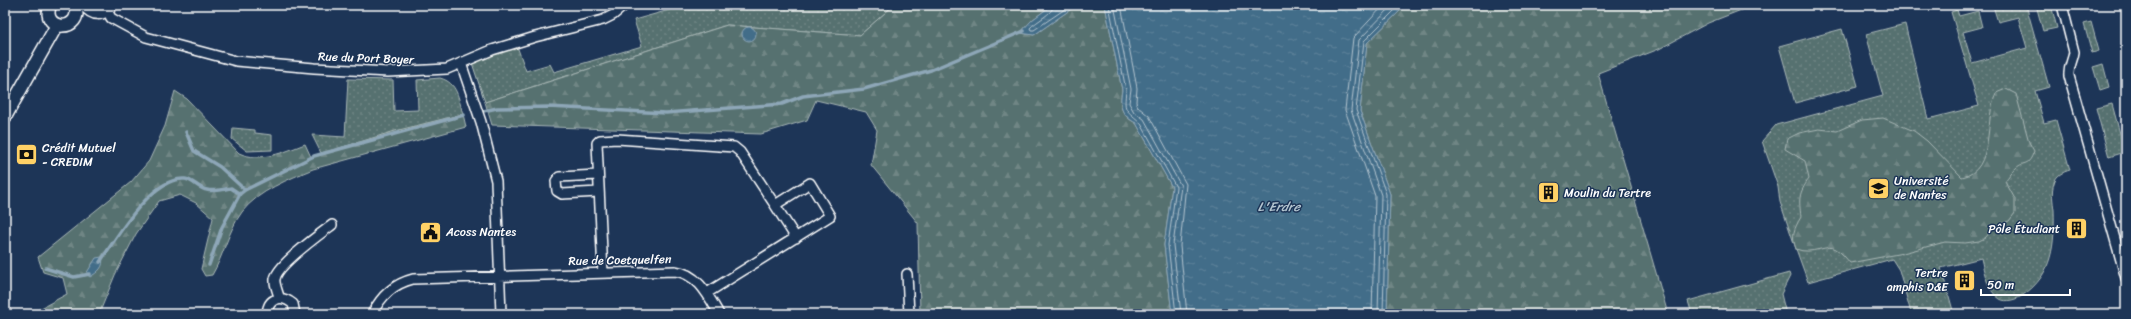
<svg xmlns="http://www.w3.org/2000/svg" width="2131" height="319" font-family="Sriracha,sans-serif">
<style>
.grass{fill:url(#grass-dots);stroke:#aab8b7}
.forest{fill:url(#forest-firs);stroke:#aab8b7}
.water{fill:url(#water-ripples);stroke:#8ea7b8}
.lines{fill:none;stroke-linecap:round;stroke-linejoin:round}
.shore{stroke:#b4c5d0;stroke-width:1}
.stream{stroke:#8ea7b8;stroke-width:3.5}
.minor-casing{stroke:#fff;stroke-width:12}
.tertiary-casing{stroke:#fff;stroke-width:15}
.minor{stroke:#1d3557;stroke-width:9}
.tertiary{stroke:#1d3557;stroke-width:12}
.labels{text-anchor:middle;stroke-width:3;stroke-linejoin:round;paint-order:stroke}
.street-label{font-size:12px;fill:#fff;stroke:#1d3557}
.poi-label{font-size:12px;fill:#fff;stroke:#1d3557;text-anchor:start}
.water-label{font-size:13px;font-style:italic;fill:#b4c5d0;stroke:#1d3557}
</style>
<defs>
<pattern id="grass-dots" width="8" height="8" patternUnits="userSpaceOnUse"><rect width="8" height="8" fill="#56716f"/><path d="M2 2h.1M6 6h.1" fill="none" stroke="#6f8685" stroke-width="1.8" stroke-linecap="round"/></pattern>
<pattern id="forest-firs" width="22" height="20" patternUnits="userSpaceOnUse"><rect width="22" height="20" fill="#56716f"/><path d="M5 1l3.5 6h-7zM16 11l3.5 6h-7z" fill="#6f8685"/></pattern>
<pattern id="water-ripples" width="26" height="14" patternUnits="userSpaceOnUse"><rect width="26" height="14" fill="#436d89"/><path d="M2 4q2-2 4 0t4 0M15 11q2-2 4 0t4 0" fill="none" stroke="#5f839b"/></pattern>
</defs>
<rect width="100%" height="100%" fill="#1d3557"/>
<filter id="ink" filterUnits="userSpaceOnUse"><feTurbulence type="fractalNoise" baseFrequency=".025" numOctaves="2"/><feDisplacementMap in="SourceGraphic" scale="8" xChannelSelector="R" yChannelSelector="G"/><feConvolveMatrix kernelMatrix="1 2 1 2 8 2 1 2 1" color-interpolation-filters="sRGB"/></filter>
<g filter="url(#ink)">
<path class="grass" d="M687,5H894L860,35L727,25L485,102L469,54L514,38L526,71L550,64L554,72L642,46L634,20Z
M1999,5H2026L2049,87L2035,91L2044,123L2056,120L2070,170C2063,172 2056,175 2054,183C2051,191 2053,202 2054,210C2055,243 2053,275 2023,295C2018,299 2006,303 2000,299C1987,291 1984,271 1981,258L1941,268L1954,314H1907L1911,313L1899,270L1892,259L1808,282L1796,249L1780,202L1778,187L1762,141L1776,125L1883,96L1866,34L1905,24L1928,119L1979,106L1951,12L1957,10L1959,16L1978,11L1982,27L1963,32L1972,63L2027,48L2018,17L1998,22L1993,6Z
M2036,5H2051L2057,28L2043,31Z
M2091,22L2099,51L2092,53L2084,24Z
M1842,29L1858,86L1795,103L1779,46Z
M2103,64L2109,87L2100,90L2093,67Z
M440,78C458,83 458,98 463,114L321,153L312,135L345,137L348,79L393,80L394,111L418,110L417,80Z
M2112,104L2125,152L2109,157L2096,108Z
M233,128L255,130V133L272,135V150L247,151L232,139Z
M1789,273L1790,276L1781,294L1786,314H1692L1688,301Z"/>
<path class="forest" d="M894,5H1052L1032,20L1020,33L1034,35L1077,5H1105L1122,90C1119,106 1121,116 1136,123L1172,187L1164,245L1172,314H920L918,223L871,165L877,130L866,112L816,100L807,120L761,134L492,125L485,102L727,25L860,35Z
M1406,5H1754L1708,23L1659,49L1598,73L1668,314H1387L1390,194L1360,111L1367,43Z
M2006,89L2016,94L2029,142L2034,151C2028,168 2025,160 2016,168C2012,171 2008,177 2005,181L2015,199V213L2009,221L1996,226L1985,238L1979,241L1965,243L1945,242L1903,253L1850,263C1846,258 1841,252 1836,249C1828,243 1812,256 1796,249C1791,235 1794,229 1801,217C1799,199 1798,194 1809,179L1805,161L1785,149L1787,139L1799,133L1819,129L1837,131L1862,120L1883,118L1914,131L1927,141L1962,177C1996,171 1984,117 1996,93Z
M175,91L187,99L239,153C261,163 284,152 305,144L311,157L395,131L463,114L466,127L313,169C289,179 258,191 242,212C228,231 224,255 212,275L205,276L201,269L213,218L196,203L180,195L159,201L136,234L115,275L99,314H30L67,294L63,278L43,272L38,257L131,182L149,161L165,126Z"/>
<path class="water" d="M1052,5H1077L1034,35L1020,33L1032,20Z
M1105,5H1406L1367,43L1360,111L1390,194L1387,314H1172L1164,245L1172,187L1136,123C1121,115 1119,107 1122,90Z
M742 34a7 7 0 1 1 14 0a7 7 0 1 1-14 0Z
M102,257C105,267 98,272 90,277L86,274L96,258Z"/>
<g class="lines">
<path class="shore" d="M1054,5C1053,14 1036,21 1030,28L1031,30H1034L1071,5
M1109,5L1126,90C1124,111 1124,108 1140,122L1176,187L1168,245L1176,314
M1114,5L1131,89L1129,103L1134,112L1144,119L1181,186L1173,245L1181,314
M1121,5L1137,88L1136,102L1138,107L1149,116L1186,184L1180,246L1187,314
M1372,314L1375,196L1345,110L1353,38L1384,5
M1378,314L1381,195L1351,110L1359,40L1393,5
M1383,314L1386,194L1356,110L1364,41L1400,5"/>
<path class="stream" d="M479,112L497,108L548,107L666,113L782,104L803,96L864,89L931,70L1024,31
M186,132L194,151L220,167L245,190
M100,262C116,238 152,176 185,179C193,180 199,189 207,190C214,192 224,189 231,188L240,194
M209,265L222,227L240,194L245,190L314,156L464,115
M45,268L74,277L90,274"/>
<defs>
<path id="minor" d="M2062,5L2074,52C2073,61 2068,66 2069,76L2126,278
M107,10L111,18L146,37L236,61L314,68L388,72L447,69L492,50L535,37L603,20L613,15L625,5
M461,63L481,122L496,181L501,314
M598,175L559,177L556,181L557,191L562,194L599,192
M603,273L597,143L600,140L617,139L734,147L740,152L775,205
M907,274L909,314
M707,293L830,216L810,183L775,205L796,238
M279,297C278,292 274,284 275,279C277,265 320,234 332,225
M267,314C268,298 281,294 293,304L295,314
M372,314C381,296 393,284 413,279L675,271C698,274 708,295 719,314"/>
<path id="tertiary" d="M50,5C40,33 85,32 75,5
M85,5C92,15 104,16 111,5
M5,117L57,25"/>
</defs>
<use href="#minor" class="minor-casing"/>
<use href="#tertiary" class="tertiary-casing"/>
<use href="#minor" class="minor"/>
<use href="#tertiary" class="tertiary"/>
</g>
</g>
<defs>
<symbol id="bank-square" viewBox="-11 -11 22 22"><rect x="-9" y="-9" width="18" height="18" rx="4" fill="#ffd166" stroke="#1d3557"/><path d="M-6-4H6V4H-6ZM0-2.3a2.3 2.3 0 1 0 0 4.6a2.3 2.3 0 1 0 0-4.6Z" fill="#111"/></symbol>
<symbol id="university-square" viewBox="-11 -11 22 22"><rect x="-9" y="-9" width="18" height="18" rx="4" fill="#ffd166" stroke="#1d3557"/><path d="M0-5L7-2L0 1L-7-2ZM-4 1L0 2.5L4 1V4Q0 6-4 4Z" fill="#111"/></symbol>
<symbol id="building-square" viewBox="-11 -11 22 22"><rect x="-9" y="-9" width="18" height="18" rx="4" fill="#ffd166" stroke="#1d3557"/><path d="M-4-6H4V6H1V3H-1V6H-4ZM-2.5-4.3h1.7v1.8h-1.7ZM.8-4.3h1.7v1.8H.8ZM-2.5-1h1.7V.8h-1.7ZM.8-1h1.7V.8H.8Z" fill="#111"/></symbol>
<symbol id="civic-square" viewBox="-11 -11 22 22"><rect x="-9" y="-9" width="18" height="18" rx="4" fill="#ffd166" stroke="#1d3557"/><path d="M-.6-6.5H3V-4.5H.6V-3L4-1V1h2V6H-6V1h2V-1L-.6-3ZM-1.2 2.5V6h2.4V2.5Z" fill="#111"/></symbol>
</defs>
<g fill-rule="evenodd">
<use href="#bank-square" x="14" y="142" width="25" height="25"/>
<use href="#university-square" x="1866" y="176" width="25" height="25"/>
<use href="#building-square" x="1536" y="180" width="25" height="25"/>
<use href="#building-square" x="2064" y="216" width="25" height="25"/>
<use href="#civic-square" x="418" y="220" width="25" height="25"/>
<use href="#building-square" x="1952" y="268" width="25" height="25"/>
</g>
<g class="labels">
<g class="street-label">
<text transform="translate(366 58) rotate(2)" y="4">Rue du Port Boyer</text>
<text transform="translate(620 260) rotate(-1)" y="4">Rue de Coetquelfen</text>
</g>
<g class="poi-label">
<text x="42" y="152">Crédit Mutuel<tspan x="42" dy="14">- CREDIM</tspan></text>
<text x="1894" y="185">Université<tspan x="1894" dy="14">de Nantes</tspan></text>
<text x="1564" y="197">Moulin du Tertre</text>
<text x="2060" y="233" text-anchor="end">Pôle Étudiant</text>
<text x="446" y="236">Acoss Nantes</text>
<text x="1948" y="277" text-anchor="end">Tertre<tspan x="1948" dy="14">amphis D&amp;E</tspan></text>
</g>
<g class="water-label">
<text x="1279" y="211">L'Erdre</text>
</g>
</g>
<rect width="2131" height="319" fill="none" stroke="#1d3557" stroke-width="20"/>
<rect x="10" y="10" width="2111" height="299" fill="none" stroke="#fff" stroke-width="1.5" filter="url(#ink)"/>
<path d="M1981 289v6h89v-6" fill="none" stroke="#ffffff" stroke-width="2"/>
<text x="1987" y="289" font-size="12" fill="#ffffff" stroke="#1d3557" stroke-width="3" paint-order="stroke">50 m</text>
</svg>
